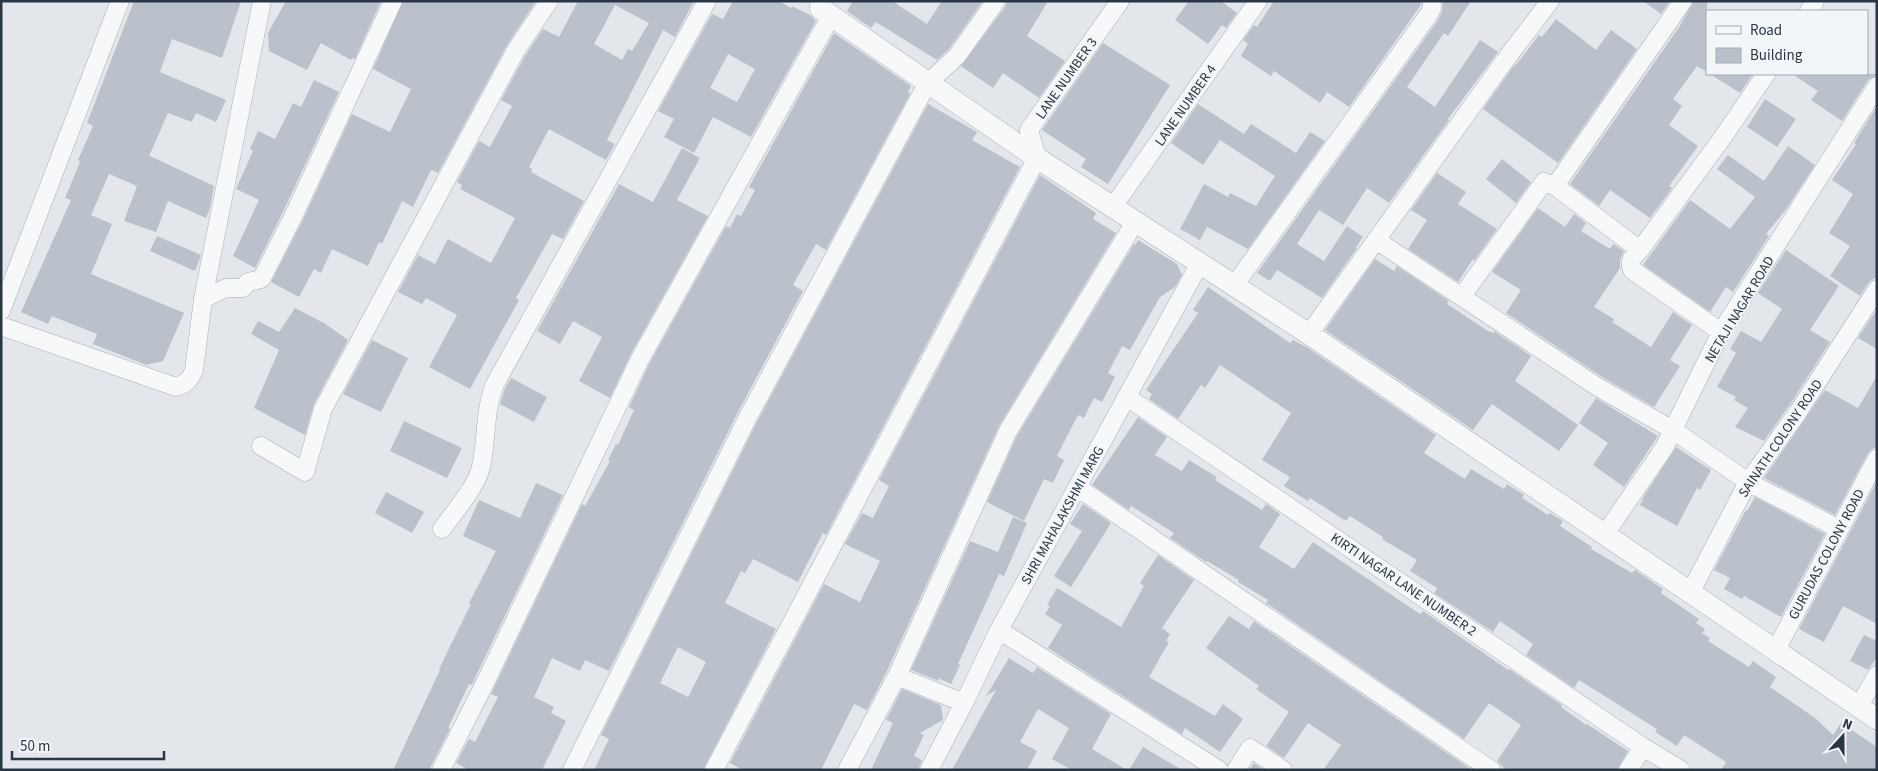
<svg xmlns="http://www.w3.org/2000/svg" width="1878" height="771" font-family="'Source Sans 3',sans-serif">
<style>
.building{fill:#bac1ca;fill-rule:evenodd}
.lines{fill:none;stroke-linecap:round;stroke-linejoin:round}
.minor-casing{stroke:#a8aeb7;stroke-width:19}
.tertiary-casing{stroke:#a8aeb7;stroke-width:22}
.minor{stroke:#f6f8fa;stroke-width:18}
.tertiary{stroke:#f6f8fa;stroke-width:21}
.labels{text-anchor:middle;stroke-width:4;stroke-linejoin:round;paint-order:stroke}
.street-label{font-size:14px;fill:#2a3645;stroke:#f3f6f9}
</style>
<rect width="100%" height="100%" fill="#e3e7ec"/>
<path class="building" d="M134,1H241L222,58L172,39L160,72L226,100L216,122L196,113L192,122L168,113L150,154V156L214,186L210,208L206,218L168,201L156,232L124,221L137,186L109,174L91,215L112,224L91,274L184,313L163,361L146,365L93,344L97,334L52,316L48,324L21,312L71,200L65,198L80,162L78,160L93,126L87,123Z
M286,1H381L355,59L353,58L351,60L321,43L307,70L269,51L268,33Z
M403,1H536L507,45L438,173L431,170L413,207L402,201L382,244L379,242L368,266L332,249L321,273L314,269L299,297L271,282L302,222L352,114L390,132L411,89L373,69Z
M578,1H689L693,3L675,37L663,30L607,140L615,144L606,160L549,129L529,167L532,169L531,172L584,201L563,239L552,234L516,298L519,300L470,389L429,367L457,315L426,298L422,304L398,292L418,255L435,264L448,239L491,263L515,218L460,189L462,185L457,182L479,141L490,147L512,106L501,100L525,56L543,29L559,37ZM615,5L649,23L632,51L628,49L622,60L594,44Z
M733,1H779L791,8L792,6L810,15L816,21L751,137L713,117L694,153L664,137L674,119L658,111L712,14L723,19ZM728,54L755,69L737,102L710,88Z
M853,1H892L927,24L942,1H983L949,49L937,60L876,22L871,28L847,11Z
M1007,1H1048L1027,36L1065,61L1039,98L1003,73L993,88L961,66L1005,7Z
M1189,1H1221L1237,13L1226,28L1222,25L1208,44L1175,20Z
M1274,1H1421V5L1349,107L1327,92L1320,103L1274,71L1271,76L1241,56L1248,44L1243,40L1254,25L1257,27Z
M1443,1H1471L1448,36L1444,33L1407,87L1435,107L1480,40L1498,52L1448,119L1449,120L1389,203L1367,188L1343,225L1319,210L1297,244L1324,261L1347,226L1363,237L1356,247L1357,248L1322,298L1277,270L1270,281L1257,273L1438,20L1442,12Z
M1643,1H1670L1661,14Z
M1694,1H1707V72L1697,66L1673,99L1682,106L1669,125L1698,146L1669,186L1672,188L1650,218L1610,190L1599,206L1570,184L1679,27Z
M1556,19L1596,50L1611,30L1637,49L1558,163L1483,109L1515,64L1516,65L1539,35L1542,37Z
M834,33L911,86L908,92L910,94L826,250L816,244L793,285L803,291L738,412L609,671L585,660L580,671L552,658L534,697L554,707L551,713L566,721L542,770H469L456,763L469,739L475,742L498,697L491,694L582,504L585,506L610,461L608,460L616,444L618,445L634,410L629,407L649,364L726,226L730,228L737,214L741,216L755,190L749,187Z
M1103,43L1170,85L1108,184L1081,167L1086,159L1042,130Z
M1710,74H1753L1740,93Z
M1792,74H1877V75L1868,80L1842,121L1811,100L1818,91Z
M314,80L339,92L283,212L255,268L233,256L259,200L236,189L253,151L250,149L258,131L275,139L293,103L301,107Z
M1765,99L1796,119L1777,147L1747,127Z
M928,104L977,132L972,140L1020,167L826,535L823,533L798,582L753,559L745,573L741,571L725,603L776,629L703,770H594L609,739L601,735L757,422ZM678,647L706,662L688,697L660,683Z
M1198,104L1244,134L1251,124L1296,153L1310,132L1325,141L1248,249L1207,227L1200,240L1180,229L1204,184L1228,197L1230,193L1256,206L1275,176L1220,140L1203,165L1171,143Z
M1877,106V276L1868,283L1860,296L1830,276L1850,246L1829,233L1853,194L1832,180L1856,144L1854,143Z
M1788,146L1815,165L1787,208L1766,234L1769,236L1735,289L1733,292L1726,287L1710,312L1643,265L1690,200L1730,229L1755,197L1717,169L1728,155L1764,181Z
M682,148L700,158L677,200L708,216L631,354L610,398L579,381L602,337L573,321L560,344L537,331L619,184L653,202Z
M1502,159L1531,182L1516,203L1486,179Z
M1437,173L1466,192L1458,204L1497,229L1474,261L1473,259L1458,282L1408,249L1427,220L1411,210Z
M1040,175L1096,213L1093,219L1116,233L999,426L887,671L867,710L854,704L821,770H743L730,763L824,584L860,602L880,561L845,544L862,513L873,518L889,486L879,480Z
M1538,208L1565,227L1574,214L1586,223L1581,231L1610,249L1613,244L1624,251L1620,259V268L1594,307L1614,319L1612,322L1651,347L1673,312L1692,325L1670,360L1680,366L1654,407L1602,377L1506,313L1521,290L1492,272Z
M157,236L201,255L195,271L150,251Z
M1138,240L1177,264L1182,275L1175,287L1160,297L1130,350L1122,346L1108,373L1115,377L1102,402L1094,398L1084,418L1078,415L1057,456L1064,460L1053,483L1044,479L1024,521L987,502L1017,436L1134,244H1136Z
M1786,250L1839,286L1810,330L1830,342L1789,406L1764,441L1735,427L1748,408L1734,400L1736,397L1717,387L1736,353L1730,349L1741,331L1761,342L1782,309L1758,293Z
M1375,259L1394,271L1397,266L1449,301L1447,304L1488,331L1494,333V331L1531,356L1515,381L1578,425L1559,451L1492,404L1473,430L1325,330Z
M1208,287L1290,343L1293,340L1308,348L1436,435L1424,453L1465,479L1471,469L1504,489L1507,484L1524,495L1522,498L1548,515L1550,513L1563,521L1560,526L1592,547L1591,549L1632,573L1635,570L1663,589L1661,593L1699,619L1696,623L1705,629L1702,633L1710,638L1708,641L1749,667L1753,661L1776,677L1770,687L1815,718L1833,735L1841,723L1877,747V770H1721L1726,762L1684,735L1677,746L1655,732L1657,729L1579,680L1574,688L1526,655L1533,644L1500,621L1493,632L1434,593L1437,588L1410,571L1417,560L1382,539L1383,537L1350,516L1346,521L1310,498L1308,501L1284,486L1290,477L1262,460L1291,413L1220,365L1205,388L1201,385L1178,419L1149,399L1152,394L1146,390L1198,313L1193,310Z
M295,308L324,323L348,340L314,404L305,435L254,408L279,350L251,334L258,321L279,332Z
M1877,309V349L1858,338Z
M372,340L408,358L381,412L343,394Z
M1877,376V447L1872,449L1868,453L1835,515L1764,478L1825,390L1858,408Z
M511,378L547,397L534,422L500,404L505,388Z
M1596,398L1658,436L1624,487L1593,465L1608,443L1579,423Z
M1138,417L1167,437L1155,455L1182,471L1189,460L1217,477L1215,480L1262,510L1266,504L1280,514L1259,547L1294,569L1313,542L1420,614L1423,611L1508,670L1509,669L1562,705L1561,707L1586,725L1587,724L1628,751L1617,770H1506L1497,761L1521,725L1489,703L1464,739L1266,603L1268,600L1238,582L1239,580L1207,561L1206,562L1170,538L1174,533L1131,506L1129,510L1092,485Z
M404,421L462,448L447,478L390,451Z
M1676,447L1711,470L1700,490L1697,488L1677,526L1640,505L1643,500L1642,499Z
M1877,481V624L1843,606L1824,642L1799,629Z
M536,483L563,495L475,678L472,685L469,684L448,728L450,729L429,770H393L440,670L439,669L471,604L469,603L496,551L463,536L479,500L520,518Z
M386,492L424,512L412,533L375,513Z
M1755,497L1825,534L1781,617L1744,596L1742,599L1724,589L1730,578L1714,570L1746,510L1747,511Z
M1083,504L1111,523L1071,587L1054,576L1082,531L1070,524Z
M1013,517L1027,523L1004,576L999,574L958,664L960,665L951,684L938,678L939,681L911,670L970,541L998,552Z
M1158,555L1194,580L1162,628L1170,634L1166,641L1169,642L1149,677L1215,716L1223,704L1243,719L1220,752L1185,728L1182,734L1180,733L1048,648L1062,625L1045,614L1050,606L1047,605L1057,588L1121,627L1144,586L1140,583Z
M1229,616L1249,629L1254,621L1472,770H1323L1341,745L1308,723L1284,758L1266,746L1289,712L1256,689L1259,686L1206,648Z
M1864,635L1877,641V657L1868,670L1850,661Z
M1009,658L1033,673L1037,667L1111,714L1092,749L1127,770H1072L1052,759L1069,728L1038,709L1020,742L1037,751L1027,770H952L996,690L986,696Z
M902,689L941,705L943,720L920,733L924,735L914,756L922,760L918,770H871L893,723L886,720Z
M1143,747L1182,770H1129Z
M1254,763L1263,770H1249Z"/>
<g class="lines">
<defs>
<path id="minor" d="M1809,11L1815,1
M1555,186L1683,1
M1112,208L1258,1
M1376,240L1596,386L1673,430L1748,482L1839,529
M1234,286L1429,14L1432,8V1
M1462,296L1544,182L1555,186L1640,250
M203,299L226,288H243L248,282L261,279L263,276L293,217L393,1
M1,311L120,1
M1,326L176,387C186,384 190,380 194,370L203,299L262,1
M1721,332L1632,270C1628,260 1633,257 1640,250L1723,137L1766,74
M1309,334L1503,63L1550,1
M1127,397L1643,747L1681,770
M261,446L305,472L323,409L516,50L549,1
M1077,487L1491,770
M442,529C454,512 476,488 481,467C487,440 484,411 495,384L707,1
M1605,534L1664,448L1721,332L1877,86
M1691,591L1748,482L1798,412L1877,289
M999,630L1219,770
M1776,650L1877,458
M897,676L964,703
M1858,707L1877,675
M441,770L485,683L640,359L831,16
M572,770L748,417L927,84L957,56L996,1
M714,770L1037,158L1029,130L1120,1
M847,770L897,676L1008,431L1135,222
M929,770L964,703L999,630L1200,263
M1236,770L1250,748L1283,770
M1628,770L1643,747"/>
<path id="tertiary" d="M820,8L1037,158L1309,334L1877,719"/>
</defs>
<use href="#minor" class="minor-casing"/>
<use href="#tertiary" class="tertiary-casing"/>
<use href="#minor" class="minor"/>
<use href="#tertiary" class="tertiary"/>
</g>
<g class="labels">
<g class="street-label">
<text transform="translate(1066 78) rotate(-55)" y="5">LANE NUMBER 3</text>
<text transform="translate(1185 105) rotate(-55)" y="5">LANE NUMBER 4</text>
<text transform="translate(1739 309) rotate(-59)" y="5">NETAJI NAGAR ROAD</text>
<text transform="translate(1780 438) rotate(-56)" y="5">SAINATH COLONY ROAD</text>
<text transform="translate(1062 515) rotate(-61)" y="5">SHRI MAHALAKSHMI MARG</text>
<text transform="translate(1826 554) rotate(-62)" y="5">GURUDAS COLONY ROAD</text>
<text transform="translate(1404 584) rotate(34)" y="5">KIRTI NAGAR LANE NUMBER 2</text>
</g>
</g>
<rect width="1878" height="771" fill="none" stroke="#2a3645" stroke-width="5"/>
<rect x="1706" y="10" width="162" height="65" fill="#f3f6f9" stroke="#a3a9b1"/>
<rect x="1716" y="26" width="25" height="8" fill="#f6f8fa" stroke="#a3a9b1"/>
<text x="1750" y="35" font-size="15" fill="#2a3645">Road</text>
<rect x="1716" y="48" width="25" height="15" fill="#bac1ca" stroke="#a3a9b1"/>
<text x="1750" y="60" font-size="15" fill="#2a3645">Building</text>
<g transform="translate(1843 736) rotate(21)" stroke="#f3f6f9" stroke-width="4" paint-order="stroke">
<path d="M0-4L9 19L0 12L-9 19Z" fill="#2a3645"/>
<text y="-8" font-size="14" font-weight="bold" text-anchor="middle" fill="#2a3645">N</text>
</g>
<path d="M12 751v8h152v-8" fill="none" stroke="#2a3645" stroke-width="2.5"/>
<text x="20" y="751" font-size="15" fill="#2a3645" stroke="#f3f6f9" stroke-width="4" paint-order="stroke">50 m</text>
</svg>
